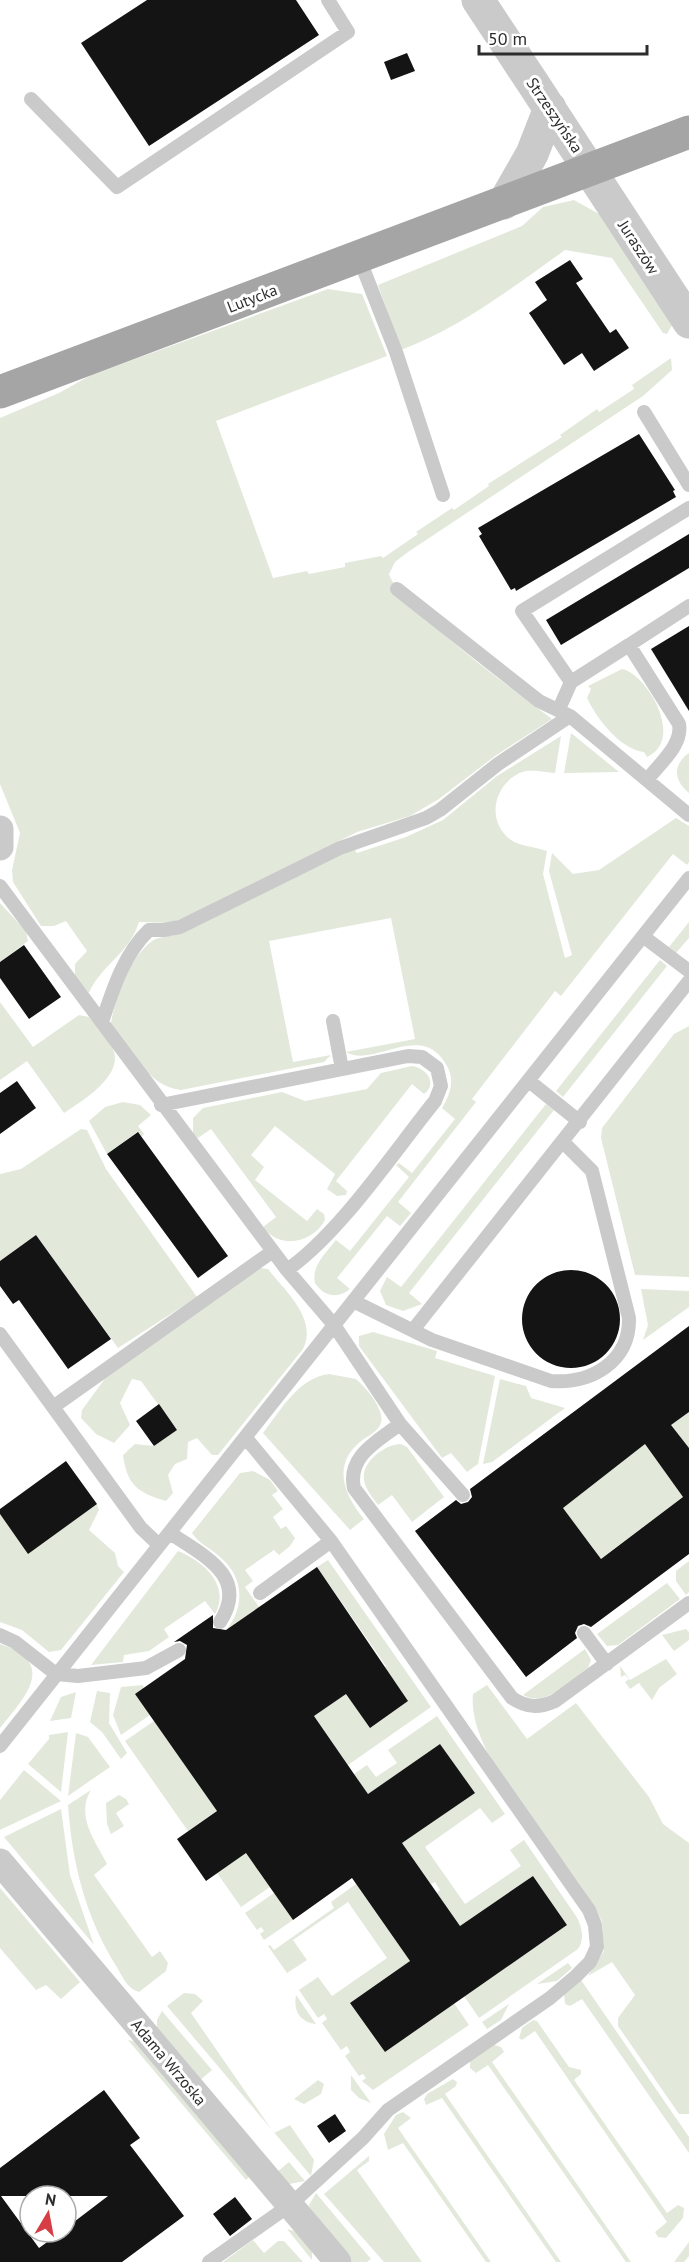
<svg xmlns="http://www.w3.org/2000/svg" width="689" height="2262" font-family="'PT Sans',sans-serif">
<style>
.green{fill:#e2e9db}
.building{fill:#141414;fill-rule:evenodd}
.lines{fill:none;stroke-linecap:round;stroke-linejoin:round}
.service{stroke:#cacaca;stroke-width:14}
.minor{stroke:#cacaca;stroke-width:27}
.tertiary{stroke:#cacaca;stroke-width:33}
.primary{stroke:#a5a5a5;stroke-width:33}
.labels{text-anchor:middle;stroke-width:6;stroke-linejoin:round;paint-order:stroke}
.street-label{font-size:16px;fill:#2d2d2d;stroke:#fff}
</style>
<rect width="100%" height="100%" fill="#fff"/>
<path class="green" d="M574,200L599,214L672,325L667,334L663,333L612,258L565,250C513,287 462,327 401,350L378,285L522,226L543,207Z
M328,289L362,294L387,356L216,421L273,578L307,571L309,574L345,567V563L381,556L383,558L418,534L416,532L452,508L454,510L489,486L488,484L562,437L560,435L597,409L599,412L634,389L632,385L671,358L672,370L643,396L408,552L395,562L389,574C400,608 518,693 552,719L495,756L439,799L410,816L357,832L197,913L170,923L139,922C130,953 100,966 89,993L75,976V964L87,951L66,921L54,926H41L13,882L12,870L20,833L0,784V418L59,393L91,375Z
M622,669C646,673 686,739 647,757L644,752C620,749 597,719 587,698L591,689L588,686Z
M571,733L619,772L564,773Z
M561,736L555,773C545,772 531,769 522,772C494,783 485,821 511,840C519,846 536,847 547,851L543,874L565,958L572,955L549,871L552,853L573,874L599,870L676,818L689,826V862L687,865L673,854L561,996L555,991L472,1099L476,1102L398,1202L411,1213L400,1226L387,1216L337,1278L350,1289C338,1299 324,1297 315,1283C311,1266 326,1253 336,1240L350,1251L409,1177L396,1165L399,1163L412,1173L455,1119L442,1108C449,1096 455,1082 448,1068C423,1018 375,1069 346,1052L415,1039L391,918L269,941L293,1062L331,1055L324,1062L181,1090C148,1087 129,1047 111,1023C116,995 129,959 152,941C157,937 172,936 179,934L354,849L357,853L406,837L443,820L497,776Z
M689,753V793C674,781 672,765 689,753Z
M0,903L26,931L28,941L0,962Z
M689,922V938L676,953L669,947Z
M660,960L667,966L563,1097L556,1091Z
M0,1002L33,1047L79,1015L89,1017C97,1026 106,1036 112,1047C127,1074 82,1101 64,1113L27,1061L0,1080Z
M689,1026V1277L635,1275L601,1138L602,1128L674,1034Z
M412,1066C427,1068 438,1084 424,1094L412,1084L336,1181L347,1191L346,1195L337,1196L327,1189L335,1174L275,1126L251,1155L264,1167L255,1180L307,1221L317,1209L324,1214L325,1220C313,1243 279,1250 263,1227L276,1217L211,1129L198,1138L193,1134V1118L203,1108L282,1092L305,1101L367,1089L381,1073Z
M123,1102L140,1105L151,1115L138,1126L144,1134L141,1137L137,1132L107,1154L89,1121L105,1107Z
M546,1104L554,1110L409,1293L422,1304L403,1311L386,1305L380,1291L387,1277L401,1287Z
M81,1129L87,1130L106,1169L197,1297L118,1348L36,1235L0,1261V1174L21,1169Z
M260,1268L268,1269C285,1291 318,1319 303,1349L218,1455H212L197,1438L188,1442L187,1459L175,1464L168,1475L173,1493L166,1501C138,1493 127,1485 123,1455L135,1444L154,1446L177,1430C165,1413 153,1398 141,1381L132,1379L120,1403L130,1425L114,1443L96,1434L81,1418L82,1410L112,1369Z
M641,1289L689,1291V1307L643,1340L648,1325Z
M373,1332L437,1351L435,1358L495,1376L478,1464L467,1472L451,1453L442,1458L359,1346V1336Z
M329,1374L356,1379C366,1388 385,1409 381,1423C378,1432 367,1436 360,1442C332,1465 344,1495 364,1519L350,1530L263,1433C281,1410 298,1378 329,1374Z
M500,1379L526,1386L531,1398L565,1408L492,1462L483,1464Z
M689,1412V1448L671,1425Z
M401,1444L407,1447L444,1497L412,1522L392,1495L378,1505C373,1498 365,1489 364,1480C361,1462 385,1444 401,1444Z
M645,1444L683,1497L587,1569L580,1560L594,1549L573,1522L548,1519Z
M253,1471L270,1480L278,1491L272,1495L283,1509L273,1517L281,1529L286,1526L295,1538L290,1546L279,1555L274,1550L245,1570L253,1581L245,1587L259,1607L226,1630C245,1608 244,1577 221,1558C212,1549 199,1544 192,1533L240,1473Z
M97,1504L99,1510L89,1530L115,1553L118,1566L124,1572L61,1650L49,1652L22,1630L0,1622V1514L28,1553Z
M178,1551C203,1561 231,1585 215,1614L205,1601L164,1629L169,1637L149,1651L124,1655L123,1662L91,1665Z
M328,1560L431,1707L348,1765L314,1716L386,1666L317,1567Z
M689,1561V1592L686,1595L676,1581V1571Z
M667,1583L680,1599L618,1645L607,1646L597,1634Z
M686,1629L689,1632V1640L674,1651L662,1635Z
M0,1644C59,1663 24,1698 0,1728Z
M585,1649L591,1660L588,1668C570,1681 546,1708 523,1695Z
M666,1659L677,1674L659,1688L652,1700L639,1683L630,1689L625,1682L629,1679L625,1675L621,1677L620,1666L630,1680Z
M143,1685L150,1715L121,1735L113,1715L121,1687Z
M487,1685L527,1739L576,1703L649,1797L663,1824L689,1843V2114H679L618,2026V2018L635,1995L612,1962L588,1976L604,1951L602,1922C574,1858 466,1763 473,1694Z
M97,1691L110,1693L109,1723L127,1753L121,1759L102,1732L90,1722Z
M76,1692L71,1718L50,1721L61,1697Z
M437,1716L505,1814L492,1823L480,1808L425,1847L465,1904L521,1866L510,1850L524,1840L576,1916C582,1926 585,1939 578,1949L479,2018L464,1996L567,1925L533,1876L460,1926L437,1893L440,1890L435,1882L431,1884L402,1843L474,1793L440,1744L368,1794L354,1774L367,1765L376,1777L397,1763L388,1750Z
M154,1721L266,1776L188,1831L125,1741Z
M68,1732L61,1792L28,1764L49,1739V1735Z
M76,1733L88,1737L110,1767L68,1796Z
M24,1770L61,1801L0,1830V1800Z
M91,1790C75,1816 96,1842 107,1864L94,1875L152,1957L160,1951L168,1963L166,1971L139,1992C128,1989 123,1978 118,1969C86,1919 72,1863 68,1805Z
M119,1795L126,1799L129,1804L116,1813L124,1826L111,1834L107,1824L106,1803Z
M61,1809L70,1875L94,1945L4,1837Z
M296,1818L258,1871L270,1887L241,1907L217,1873Z
M356,1884L410,1961L351,2003L385,2052L454,2003L469,2025L373,2090L362,2081L366,2078L363,2074L359,2076L345,2056L350,2052L347,2046L341,2050L322,2023L327,2019L324,2014L318,2018L299,1990L318,1977L332,1996L387,1958L348,1902L293,1940L307,1960L287,1973L268,1946L270,1945L274,1950L334,1908L331,1902Z
M0,1888L80,1982L61,1999L46,1985L36,1990L0,1948Z
M274,1893L293,1920L264,1940L260,1934L264,1931L261,1927L257,1930L245,1913Z
M568,1963L572,1968L557,1981L537,1984Z
M581,1980L689,2137V2153L582,1999L570,2006L565,2004L564,1994Z
M184,1993L195,1994L203,2001L191,2013L274,2133L290,2125L314,2160L311,2176L167,2006Z
M296,1995L316,2024C300,2022 293,2011 296,1995Z
M509,2004L501,2020L487,2029L482,2022Z
M162,2011L212,2070L199,2081L157,2030V2020Z
M533,2020L537,2021L569,2067L581,2070V2074L574,2080L667,2213L678,2205L684,2208L683,2218L666,2238L658,2237L655,2232L667,2222L535,2031L522,2040L519,2038L522,2028Z
M128,2040L137,2042L251,2175L246,2180Z
M492,2044L501,2047L504,2052L492,2062L631,2262H626L488,2065L476,2073L470,2068V2060Z
M351,2075L371,2103L359,2098L351,2090Z
M453,2079L457,2082L456,2086L445,2094L561,2262H556L442,2098L426,2105L424,2099L427,2094Z
M318,2080L324,2084L321,2094L304,2104L294,2099Z
M403,2112L411,2118L398,2128L491,2262H486L403,2143L388,2150L384,2134L396,2115Z
M369,2156V2161L357,2170L422,2262H384L324,2194Z
M289,2162L305,2181L289,2184L277,2172Z
M316,2193L371,2259L367,2262H352L312,2215L309,2205Z
M287,2229L294,2231L312,2247V2260Z
M253,2240L264,2253L278,2241H284L303,2262H223Z
M689,2242V2256L684,2262H674Z"/>
<path class="building" d="M147,0H296L319,35L149,146L81,43Z
M407,53L415,71L391,80L384,62Z
M570,260L583,279L576,283L610,333L616,329L629,348L594,371L582,353L564,365L529,313L547,300L535,282Z
M639,434L675,490L673,491L676,497L516,591L515,588L511,590L479,536L482,534L478,528Z
M689,534V568L561,645L546,620Z
M689,626V711L651,649Z
M24,945L61,997L29,1019L0,978V962Z
M17,1081L36,1108L0,1134V1093Z
M138,1132L228,1256L198,1278L107,1154Z
M36,1235L111,1339L68,1369L19,1300L13,1304L0,1286V1261Z
M522 1319a49 49 0 1 1 98 0a49 49 0 1 1-98 0Z
M689,1326V1412L671,1425L689,1448V1554L591,1627L584,1624L578,1626L575,1633L577,1638L526,1677L415,1531L456,1500L461,1504L468,1502L472,1497L470,1489ZM645,1444L683,1497L601,1559L563,1508Z
M159,1404L177,1430L154,1446L136,1421Z
M66,1461L97,1504L28,1554L0,1514V1509Z
M317,1567L408,1701L370,1728L346,1694L314,1716L354,1774L368,1794L440,1744L475,1793L402,1843L460,1926L533,1876L567,1925L385,2052L350,2003L410,1961L352,1878L293,1920L246,1853L206,1881L177,1839L217,1811L135,1694L185,1659L187,1645L180,1641L174,1642L213,1615V1628L226,1630Z
M104,2090L140,2138L130,2145L184,2216L122,2262H0V2168ZM1,2196H108L66,2228V2232H61L39,2248Z
M335,2114L346,2131L329,2143L317,2126Z
M235,2197L252,2219L230,2236L213,2214Z"/>
<g class="lines">
<path class="service" d="M31,99L117,187L348,32L328,0
M359,258L396,352L443,495
M644,412L689,485
M397,589L539,701L570,716L689,815
M629,645L689,606
M571,682L522,611L689,508
M559,709L571,682L629,645L679,724C683,745 659,764 647,780
M0,886L287,1270L334,1325L400,1424C378,1441 347,1456 354,1488L512,1698C527,1708 539,1708 555,1701L689,1603
M644,937L689,971
M333,1021L342,1069
M102,1022C113,989 124,954 149,930H164L180,927L340,848L426,818L440,810L498,764L570,716
M529,1081L580,1122
M161,1105L408,1056L422,1057L437,1068L441,1086L435,1101C393,1153 340,1233 287,1270
M353,1301L432,1340L551,1381C591,1384 630,1362 629,1318L592,1171L564,1143
M413,1330L689,981
M0,1334L141,1528L159,1545
M53,1407L273,1251
M400,1424L463,1495
M170,1533C202,1555 250,1576 220,1622
M260,1593L331,1541
M584,1633L607,1664
M0,1635L15,1642L56,1674L78,1676L146,1668L179,1650
M0,1746L689,878
M209,2262L290,2205L363,2138L388,2110L550,1998L576,1976L590,1962L597,1947L595,1925L589,1910L331,1541L246,1438"/>
<path class="minor" d="M0,829V847
M0,1862L338,2262"/>
<path class="tertiary" d="M478,0C549,107 619,215 689,322
M504,203L532,154L550,108"/>
<path class="primary" d="M0,392L689,132"/>
</g>
<g class="labels">
<g class="street-label">
<text transform="translate(555 115) rotate(56)" y="6">Strzeszyńska</text>
<text transform="translate(639 247) rotate(57)" y="6">Juraszów</text>
<text transform="translate(252 298) rotate(-21)" y="6">Lutycka</text>
<text transform="translate(169 2062) rotate(50)" y="6">Adama Wrzoska</text>
</g>
</g>
<g transform="translate(48 2214) rotate(10)"><circle r="28" fill="#ffffff" stroke="#ababab" stroke-width="1.5"/>
<path d="M0-4.5L10 22L0 15L-10 22Z" fill="#d43e44"/>
<text y="-9" font-size="16" font-weight="bold" text-anchor="middle" fill="#2d2d2d">N</text>
</g>
<path d="M479 45v9h168v-9" fill="none" stroke="#2d2d2d" stroke-width="3"/>
<text x="488" y="45" font-size="18" fill="#2d2d2d" stroke="#ffffff" stroke-width="4.5" paint-order="stroke">50 m</text>
</svg>
